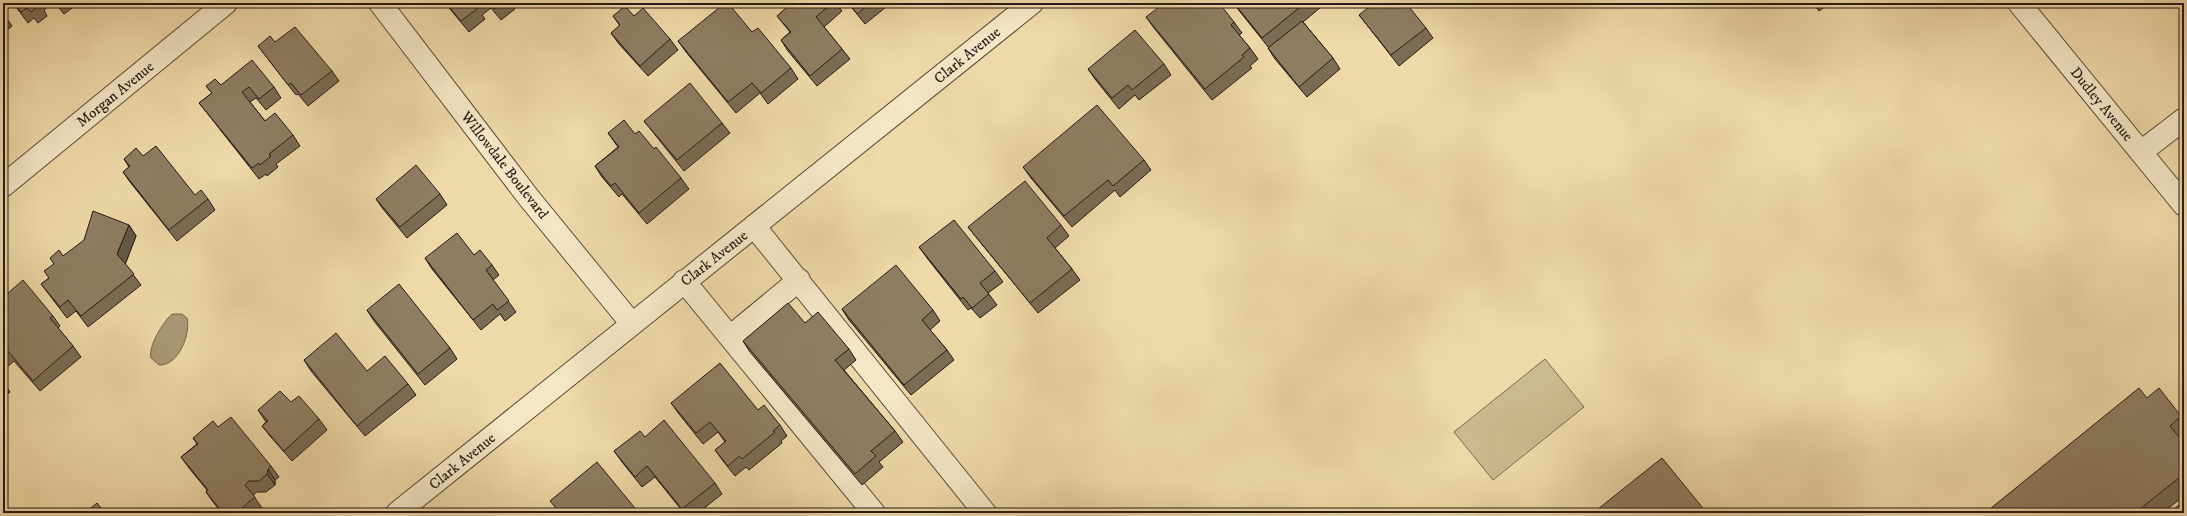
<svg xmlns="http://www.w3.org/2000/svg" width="2187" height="516" font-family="'IM FELL DW Pica',serif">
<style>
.green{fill:#cdb98f;stroke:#7a6a52}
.water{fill:#ab9876;stroke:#766650}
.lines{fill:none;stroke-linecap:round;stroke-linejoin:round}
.minor-casing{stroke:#584a3a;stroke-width:24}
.minor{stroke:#f5e6c6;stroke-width:22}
.wall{fill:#7b6c54;stroke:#261a16}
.shaded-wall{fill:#645845;stroke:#261a16}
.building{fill:#8f7d62;stroke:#261a16}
.labels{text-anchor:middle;stroke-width:3.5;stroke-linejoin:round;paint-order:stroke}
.street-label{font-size:15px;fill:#261a16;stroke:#f5e6c6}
</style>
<rect width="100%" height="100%" fill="#efd9a8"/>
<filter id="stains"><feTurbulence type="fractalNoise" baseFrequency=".005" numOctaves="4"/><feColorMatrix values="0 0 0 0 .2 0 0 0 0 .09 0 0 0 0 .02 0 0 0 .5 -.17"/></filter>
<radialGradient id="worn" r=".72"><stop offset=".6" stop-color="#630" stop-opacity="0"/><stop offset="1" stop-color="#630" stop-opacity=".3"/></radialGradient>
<path class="green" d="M1545,359L1584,407L1493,480L1454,432Z"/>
<path class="water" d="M172,314H182L187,318C191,333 179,366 159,365L151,358C148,346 163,322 172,314Z"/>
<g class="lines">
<defs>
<path id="minor" d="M380,3L529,198L632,324
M2019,3L2184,205
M2141,152L2184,119
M3,186L226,3
M754,226L985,513
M684,281L874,513
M730,337L799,280
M397,513L1032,3"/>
</defs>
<use href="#minor" class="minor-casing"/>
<use href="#minor" class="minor"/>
</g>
<path class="wall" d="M13,3H49L50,5L44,10L47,16L38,23L34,18L28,23Z
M55,3H79L64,14Z
M445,3H510L515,9L501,20L491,8L482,15L485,19L469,32Z
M792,3H836L842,11L824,27L842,49L850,59L817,86L788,51L781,40L790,32L777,16Z
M848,3H891L865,24Z
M1233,3H1326L1303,22L1333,58L1340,69L1307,97L1275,59L1268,48H1269Z
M1813,3H1830L1819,11Z
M1831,3H1839L1834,7Z
M3,13L12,26L3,34Z
M1359,15L1426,28L1433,38L1399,66L1367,25Z
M613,16H634L670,39L678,50L648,76L619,44L611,33L620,26Z
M1146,17L1234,22L1242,33L1239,35L1250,48L1258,59L1250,66L1252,68L1212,100L1154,28Z
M752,32L791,68L798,79L768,104L760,93L736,113L686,52L678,41Z
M275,42L332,71L339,81L308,106L298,94L296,95L258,46Z
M1164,64L1171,75L1139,100L1135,95L1119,109L1095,79L1088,69Z
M221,85L274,87L281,98L266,110L256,98L250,102L265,121L293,135L300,146L276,164L278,167L267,176L266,174L259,179L207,113L199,103L212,93L206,86Z
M644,121L722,123L730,133L684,171Z
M608,133L635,134L654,149L681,178L689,189L647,224L622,194L619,197L602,177L595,166L618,147Z
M143,156L195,195L208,199L215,210L177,241L130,182L123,172L129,167L124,159Z
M1144,160L1151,170L1120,197L1115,190L1072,227L1031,178L1023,167Z
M440,194L447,205L407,238L383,209L376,199Z
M129,225L136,236L125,264L141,285L88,327L76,311L67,318L41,284L49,278L63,256Z
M1061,225L1069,236L1055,248L1072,269L1080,280L1038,313L976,237L968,227Z
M919,247L995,271L1003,282L988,293L997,305L980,318L971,308L968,310L927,258Z
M474,255L492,265L499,275L493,280L516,312L505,321L500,314L481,330L432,269L425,258Z
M3,289L7,294L53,316L60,326L58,328L73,346L81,357L40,391L14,361L6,368L3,365Z
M842,309L933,310L940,321L930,330L947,350L954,360L911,395L849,320Z
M367,310L450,348L457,359L425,385L374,321Z
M805,323L849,349L856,360L844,370L895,431L903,442L879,462L883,467L862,485L750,352L743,341Z
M304,360L367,371L408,384L416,395L365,436L311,371Z
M3,381L10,392L3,398Z
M2147,398L2181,416L2184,421V436L2180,439L2184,443V496L2162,513H1985Z
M291,402L319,419L327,430L292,461L270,436L262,426L266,422L258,410Z
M671,403L758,410L780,425L787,436L781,441L782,443L749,470L746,467L735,476L723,461L715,450L725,442L718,432L703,444L679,414Z
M218,427L271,466L279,477L275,480V485L266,492H257L253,495L262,508L256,513H222L213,502L206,492L207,490L189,468L181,457L197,444L193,438Z
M645,437L715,483L722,494L698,513H684L655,477L642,487L622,462L614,451Z"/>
<path class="shaded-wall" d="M129,225L136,236L125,265L117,254Z
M268,469L275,480V485L267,474Z"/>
<path class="building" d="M14,3H39L40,5L31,12L27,8L21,12Z
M446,3H476L474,5L477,9L461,21Z
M488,3H502L494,9Z
M725,3H728L752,32L758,28L791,68L761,93L752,83L728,102L678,41Z
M792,3H832L816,17L842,49L810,76L781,40L791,32L777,16Z
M849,3H871L857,14Z
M1164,3H1219L1234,22L1231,25L1250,48L1242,55L1244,57L1205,89L1146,17Z
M1234,3H1305L1262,38Z
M1374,3H1406L1426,28L1391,55L1359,15Z
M625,6L634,16L643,8L670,39L640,66L611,33L620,25L613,16Z
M1302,21L1333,58L1299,87L1268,48Z
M295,27L332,71L301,95L291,83L288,85L258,46L270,36L275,42Z
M1135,30L1164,64L1132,90L1128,85L1112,98L1088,69Z
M252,60L274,87L259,99L249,87L242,92L265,121L275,113L293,135L269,154L271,156L260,165L259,163L252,168L199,103L212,93L206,86L215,79L221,85Z
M690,83L722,123L677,160L644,121Z
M1097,105L1144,160L1113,186L1108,180L1064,216L1023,167Z
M624,120L635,134L639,131L654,149L656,147L681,178L639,213L615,183L611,186L595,166L619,147L608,133Z
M156,146L195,195L201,190L208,199L169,230L123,172L130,166L124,159L136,148L143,156Z
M416,165L440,194L400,227L376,199Z
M1025,181L1061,225L1047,238L1072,269L1030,303L968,227Z
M93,211L129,225L117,254L134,274L81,316L68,300L60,307L41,284L49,278L44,271L54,264L50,258L59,250L63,256L84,240Z
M954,220L995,271L980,283L989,294L972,308L963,297L961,299L919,247Z
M457,233L474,255L480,250L492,265L486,270L509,301L497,310L493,304L473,320L425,258Z
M896,265L933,310L922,320L947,350L904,385L842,309Z
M23,280L53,316L50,318L73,346L33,381L7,350L3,354V289L7,294Z
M399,284L450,348L418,374L367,310Z
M788,303L805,323L818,312L849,349L835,360L895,431L871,451L876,456L855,474L743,341Z
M336,333L367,371L385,356L408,384L357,426L304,360Z
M720,363L758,410L764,405L780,425L773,431L775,432L742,459L739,456L728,466L715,450L726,441L710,422L696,433L671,403Z
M2139,388L2147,398L2159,388L2181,416L2170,426L2184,443V474L2135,513H1985Z
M280,391L291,402L299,396L319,419L284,451L262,426L268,421L258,410Z
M231,417L271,466L268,469L267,474L259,481H249L245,485L255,497L236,513H223L206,492L208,490L181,457L198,444L193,438L213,421L218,427Z
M664,420L715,483L682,509L647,466L635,477L614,451L640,431L645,437Z
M1662,458L1707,513H1593Z
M597,462L639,513H560L550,501Z
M2184,501V513H2169Z
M97,503L105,513H85Z"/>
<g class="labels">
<g class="street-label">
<text transform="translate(967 55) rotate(-39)" y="5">Clark Avenue</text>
<text transform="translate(115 94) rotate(-39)" y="5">Morgan Avenue</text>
<text transform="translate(2102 104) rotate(51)" y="5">Dudley Avenue</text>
<text transform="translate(505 165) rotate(52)" y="5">Willowdale Boulevard</text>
<text transform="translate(714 258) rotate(-38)" y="5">Clark Avenue</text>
<text transform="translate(462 461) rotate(-39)" y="5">Clark Avenue</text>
</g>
</g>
<rect width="2187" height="516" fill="none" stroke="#efd9a8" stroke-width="16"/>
<rect x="4" y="4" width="2179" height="508" fill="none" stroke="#261a16" stroke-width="2"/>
<rect x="8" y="8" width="2171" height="500" fill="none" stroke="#261a16"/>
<rect width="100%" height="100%" filter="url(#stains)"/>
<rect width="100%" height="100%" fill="url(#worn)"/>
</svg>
